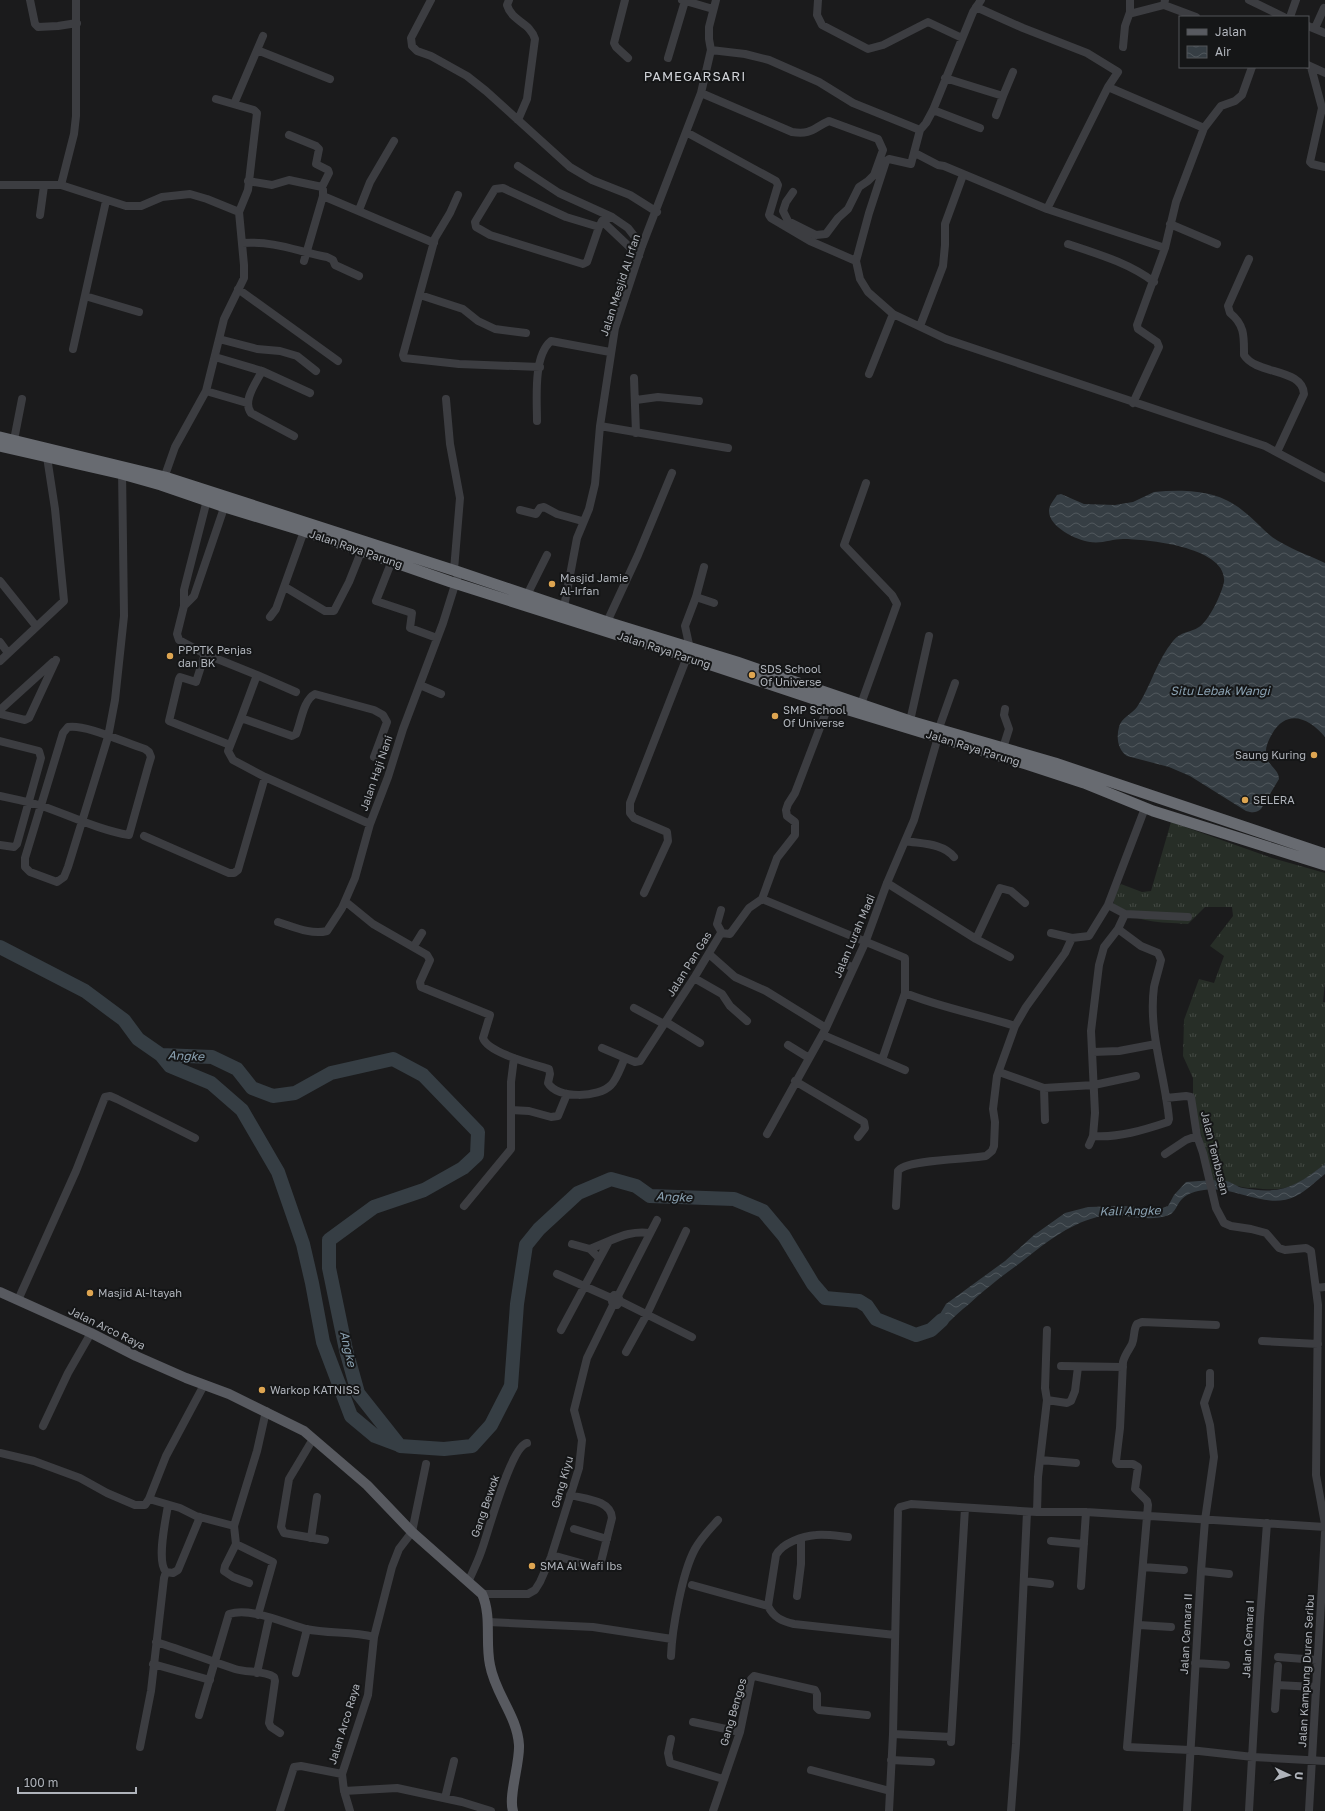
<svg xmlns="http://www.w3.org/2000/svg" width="1325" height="1811" font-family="'Golos Text',sans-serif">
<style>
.grass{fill:url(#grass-tufts)}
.water{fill:url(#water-waves)}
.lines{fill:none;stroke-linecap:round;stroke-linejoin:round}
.river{stroke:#363e44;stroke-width:14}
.minor{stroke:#3c3d41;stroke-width:8}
.major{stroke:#585a60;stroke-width:10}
.highway{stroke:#686b71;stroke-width:11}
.poi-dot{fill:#dea551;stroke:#151617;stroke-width:1.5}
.labels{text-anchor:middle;stroke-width:4;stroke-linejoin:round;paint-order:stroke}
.street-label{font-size:11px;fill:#afb3ba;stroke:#151617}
.poi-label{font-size:11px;fill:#afb3ba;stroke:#151617;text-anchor:start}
.water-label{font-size:12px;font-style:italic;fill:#8aa1b1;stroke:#151617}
.quarter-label{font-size:13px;letter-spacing:1px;fill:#cfd2d7;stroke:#151617}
</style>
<defs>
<pattern id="grass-tufts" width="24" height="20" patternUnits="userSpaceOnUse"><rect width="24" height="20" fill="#272e27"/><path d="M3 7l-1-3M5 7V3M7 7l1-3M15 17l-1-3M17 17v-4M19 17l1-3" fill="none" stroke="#444a44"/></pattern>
<pattern id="water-waves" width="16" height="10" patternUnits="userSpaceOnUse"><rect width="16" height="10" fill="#363e44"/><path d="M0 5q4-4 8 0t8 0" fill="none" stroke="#51585d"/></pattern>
</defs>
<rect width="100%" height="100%" fill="#1b1b1c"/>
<path class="grass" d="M1171,822L1272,858L1325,873V981L1323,1002H1325V1164C1299,1184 1288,1193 1254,1188C1250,1188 1246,1188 1242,1187C1229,1184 1226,1181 1212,1181L1193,1101V1078L1183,1056L1184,1020L1199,979L1214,983L1224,956L1210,946L1233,916L1232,907H1205L1188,924C1156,922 1142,923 1113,907L1115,892L1121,884L1142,892L1151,891Z"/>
<path class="water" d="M1154,492C1185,489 1218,490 1242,510C1253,518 1262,529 1272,537C1288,548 1308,555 1325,563V737C1309,718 1287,708 1272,734C1268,741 1265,748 1266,755C1267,765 1279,769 1279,779L1261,809C1256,813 1253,813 1246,811L1190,776L1169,767L1127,756C1118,750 1116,738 1119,727C1121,718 1132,714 1137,707C1151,686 1157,660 1173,641C1181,631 1190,633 1199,627C1209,621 1222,593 1224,582C1228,547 1146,539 1123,539C1112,539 1102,544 1090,542C1076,540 1049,527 1049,511C1049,505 1054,500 1057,495L1061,494L1084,504L1115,505L1133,502Z
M1325,1164V1174C1316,1181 1306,1191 1296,1196C1266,1211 1234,1185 1204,1190C1196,1191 1188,1193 1182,1199C1177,1204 1175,1213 1169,1215C1145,1224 1121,1211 1097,1217C1067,1225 1044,1244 1020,1263C1002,1276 984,1290 968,1305C955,1315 945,1327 932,1336L926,1327L937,1319L946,1304L1005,1261L1034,1235L1065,1213L1088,1207L1124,1206L1160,1209L1168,1206L1174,1195L1186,1182C1198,1181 1213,1179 1226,1181C1232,1182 1237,1187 1243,1188C1281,1195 1295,1187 1325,1164Z"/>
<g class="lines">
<path class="river" d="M0,947L85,991L124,1020L138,1039L161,1055L212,1057L237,1069L252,1088L273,1096L295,1093L331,1073L393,1059L423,1075L478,1132L477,1155L463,1168L424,1190L374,1207L329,1240V1268L346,1350L358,1393L400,1446L444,1449L472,1446L491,1425L511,1386L517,1304L526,1245L539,1229L578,1193L611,1179L636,1186L650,1196L734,1199L763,1211L784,1236L813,1284L825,1298L859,1301L867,1306L876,1319L916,1335L931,1330L942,1320
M161,1055L170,1066L211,1083L242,1110L278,1172L303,1244L312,1283L323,1342L351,1416L375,1436L399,1445"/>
<path class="minor" d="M30,0L35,24L38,27L58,26L77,23
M431,0L411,38L412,46L417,51L431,56L467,76L486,91L570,167L592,180L630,195L657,212
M509,0L507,5C512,22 530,22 535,39L527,99L518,120
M625,0L614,43L616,47L628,58
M682,0L713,9
M818,0L817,15L822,25L868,49L883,45L928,22L962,38
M1130,0V12L1133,13L1164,5
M1165,0L1164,5L1196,17
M1249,0L1284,17
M976,7L1023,28L1087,53L1118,72L1108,87L1047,209
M1290,17L1296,0
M1308,26L1325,33
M1315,28L1324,8
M1123,47L1125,26L1130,12
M257,50L330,79
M711,50L745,54L769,60L819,82L853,103L920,130L911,164L889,159L886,161L869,213L856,261
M668,58L685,1
M1308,65L1325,73
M1311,67L1322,108L1325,110
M945,78L1003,96L1013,72
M1108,87L1204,128
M701,93L792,132C812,135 813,128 829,121L878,139L883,150L874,175L868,181L859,187L848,209L838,218L826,234L816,235L788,221L783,211L786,202L793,192
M216,99L254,110L257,113L248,190L239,212
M234,104L263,36
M1322,108L1310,162L1312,164L1325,167
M933,110L980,128
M996,115L1003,96
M920,130L926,123L933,110L973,12L981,0
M686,132L776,181L778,185L769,215L771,218L810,241L856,261L860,279L868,292L893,314L946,339L1265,446L1325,478
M915,153L938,165L944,166L1047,209L1165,248
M518,166L559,193L612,217
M248,181L272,185L289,180L322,187L329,173L328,170L316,164L319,149L316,146L289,135
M0,185H61L126,206H141L162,197L190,194L207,199L239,212L244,265V278L224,319L206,391L175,447L163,481
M61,185L74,134L76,116V0
M458,195L450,213L435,238L403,355L404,358L459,364L540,367
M323,196L434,243
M359,210L370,182L394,141
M40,215L44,186
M602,221L639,256
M1170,224L1217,244
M599,227L587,262L583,264L490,235L476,227L475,222L495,189L503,188L566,217L599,227L602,221L612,217L628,228L642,246
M242,243C276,241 296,251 327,257L333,260L335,265L359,276
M1068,244C1098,254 1129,263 1154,282
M1249,259L1228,306L1230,313C1245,325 1244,337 1244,355C1256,375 1303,368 1304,394L1277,452
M304,261L323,196V190
M238,289L338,361
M420,295L463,309L478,321L495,329L526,333
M85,296L139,312
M920,326L943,266L945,245V224L963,175
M219,339L257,349L280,351L297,356L316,371
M73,349L106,201
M215,357L262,371L310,393
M262,371C256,383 242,401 251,413L294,436
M869,374L893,314
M634,378L636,433
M206,391L247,403
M446,399L450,444L460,498L454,570
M636,400L658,397L699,401
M1133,403L1159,347L1157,342L1138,329L1137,325L1165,248L1176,202L1204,128L1221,106L1235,101L1242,95L1252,67
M537,421C537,399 533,356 551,341L610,352
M600,426L728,448
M14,440L22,399
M208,496L184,590V606L177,634L179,640L205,654L257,675L241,718L292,736L296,734C301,723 303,700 315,694L374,710L383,715L387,722L374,757
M520,510L536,514L540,508L544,507L557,514L582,521
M393,558L376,601L412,613L410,628L437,638
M0,581L36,626
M285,587L325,611H334L349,582L363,547
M527,595L547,555
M696,597L714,603
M184,606L194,596L226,502
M564,607L577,538L589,509L595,484L600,426L615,328L642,246L701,93L711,50L709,39V27L716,0
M270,617L276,609L304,531
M607,622L638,555L672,473
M0,642L8,653
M690,649L685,626L696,597L704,567
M205,654L196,682L180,677L179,679L169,721L230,745
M0,661L64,601L55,509L47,457
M257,675L296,692
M420,685L441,694
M861,704L897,604L892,595L844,545L866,483
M0,710L53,662
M0,714L25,720L29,718L56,660
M241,718L228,751L233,760L265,777L370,824
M910,721L929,636
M939,728L955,683
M0,741L39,751L41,758L17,844L14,847L0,845
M1003,748L1009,729L1004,715L1005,709
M0,796C14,799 29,802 42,806C71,816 99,830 129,835L148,767L151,757L149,752L145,749C125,743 86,724 68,727L63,733L25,858V867L30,872L57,882L64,877L68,867L108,737L115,700L124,616L122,469
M1145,808L1108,905L1125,914L1188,917
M144,836L229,873H234L238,870L265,777
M905,841C922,844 943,843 954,857
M887,883L976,939L1010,957
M644,893L668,841L667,832L634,818L630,813V803L687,657
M762,899L905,958V993L882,1060
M346,902L373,924L427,955L430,960L420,982L421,987L490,1015L483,1038C488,1053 533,1064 549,1069L550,1074L548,1083C557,1099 599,1098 611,1085C617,1079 621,1066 625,1058
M721,910L717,924L722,933
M278,922C294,927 311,935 327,931L342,908L355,878L370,824L388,777L403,729L443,623L459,572
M1051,933L1072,938
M976,939L1000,888L1011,891L1025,903
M414,946L422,933
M709,954L735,977L766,991L826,1028
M844,963L853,968
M694,978L722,994L730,1006L747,1021
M905,993C942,1008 978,1014 1015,1026
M634,1008L664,1024
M666,1022L700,1043
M823,1035L905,1070
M788,1045L809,1058
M602,1048L635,1062L640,1061L694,978L721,933L730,934L749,908L762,899L777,858L795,835V822L787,816L786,810L788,804L795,793L829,704
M1093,1052L1119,1051L1156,1044
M999,1072L1044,1088L1094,1085L1136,1076
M795,1081L864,1122L865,1128L858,1137
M1044,1088L1045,1120
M1166,1098L1186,1096L1191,1097L1197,1136L1203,1153L1216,1208L1224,1223L1231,1226L1251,1229L1266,1233L1279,1248L1285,1250L1306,1248L1311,1251L1318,1305L1316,1475L1325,1524
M511,1110L529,1111L551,1117L558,1116L567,1094
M767,1134L826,1028L865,943L887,883L914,820L938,737
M1093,1136C1118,1138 1144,1130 1168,1122L1169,1119C1165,1075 1148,1032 1154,987C1156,978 1159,969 1161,960L1158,953L1141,946L1118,929
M1089,1145L1093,1136L1095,1113L1091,1031L1099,965L1104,947L1118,929L1125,914
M1165,1154L1186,1140L1197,1136
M464,1206L511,1149V1082L514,1058
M896,1206L898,1171C904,1160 964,1159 978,1157L986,1156L992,1151L994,1146L995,1122L993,1109L997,1076L1015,1026L1026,1007L1065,953L1072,938L1089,936L1108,905
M572,1244L590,1249L599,1258
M590,1249L609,1241
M557,1274L611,1298L613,1305H617L620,1301L618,1296L614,1295L611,1298
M1316,1288L1325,1287
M618,1296L657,1220
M18,1300L76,1171L105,1097L110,1096L117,1099L195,1138
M620,1301L692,1337
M1216,1325L1142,1322L1137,1324C1133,1330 1135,1337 1132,1344C1129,1350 1125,1354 1123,1362L1120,1428L1116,1461L1118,1464H1133L1138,1467L1135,1489L1147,1501L1148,1505L1127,1747L1190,1750L1253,1757L1325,1761
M561,1330L609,1241C623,1235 634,1231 650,1233
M1047,1330L1045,1388L1047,1400L1067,1403L1071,1401L1075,1391L1078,1367
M1262,1341L1318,1344
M626,1352L647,1314L686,1231
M1061,1366L1123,1367
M204,1385L166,1456L149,1499L180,1508L196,1516L234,1526
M43,1426L68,1373L91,1333
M313,1439L289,1479L281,1527L284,1533L325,1540
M0,1453L34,1461L80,1478L107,1493L135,1505H145L149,1499
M1040,1460L1076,1463
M1037,1512L1038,1477L1047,1400
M574,1529L607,1539
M848,1537C838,1536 826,1534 816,1535C803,1536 782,1543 776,1555L768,1606C774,1618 782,1621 794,1624L895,1635
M311,1538L317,1497
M1051,1541L1084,1544
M236,1544L225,1566L224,1571L233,1577L249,1583
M552,1555L595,1567L601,1562L612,1518C611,1500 585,1499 570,1495
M1143,1567L1184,1570
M1201,1571L1229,1574
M166,1572C156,1561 166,1519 168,1505
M469,1580C473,1571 478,1561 481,1552C488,1534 510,1447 527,1443
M1024,1581L1050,1584
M692,1585L768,1606
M1081,1586L1086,1512
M482,1594H528L535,1590L540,1582L551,1557L579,1468L582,1440L574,1410L587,1358L613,1305
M797,1596L801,1564V1540
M258,1615L273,1562L236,1544L234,1526L257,1451L266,1411
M488,1622L593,1627L672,1639
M1139,1625L1171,1627
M156,1642C182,1650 208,1660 235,1669C247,1673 263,1670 274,1677L275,1681L269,1723L271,1727L280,1733
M671,1656C672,1629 682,1573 695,1549C701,1538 709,1530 718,1520
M1278,1657L1317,1660
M1195,1663L1226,1665
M153,1664L210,1680
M257,1673L269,1618
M296,1673L307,1629
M1277,1685L1315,1687
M1275,1709L1278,1666
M199,1715L229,1614C251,1607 284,1623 306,1629C328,1634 352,1631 374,1637
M693,1722L740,1732
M893,1734L951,1737
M671,1739L668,1753L670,1763L723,1779
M951,1742L965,1508
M140,1747L151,1691L164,1578L166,1572L173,1573L178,1570L200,1517
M891,1760L931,1762
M811,1770L890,1791
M344,1791L397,1788L462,1802L491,1811
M445,1798L454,1761
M280,1811L294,1767L301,1766L342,1774
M350,1811L344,1791L342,1774L368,1695L374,1637L392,1567L399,1549L412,1532L426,1464
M713,1811L740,1732L751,1679L754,1676L815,1690L817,1694V1708L819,1710L867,1715
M889,1811L893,1734L898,1510L900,1507L911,1504L1037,1512H1086L1325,1527
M1011,1811L1016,1744L1027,1512
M1187,1811L1201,1571L1205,1520L1214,1457L1210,1425L1204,1403L1210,1386V1373
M1249,1811L1260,1618L1267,1523
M1309,1811L1325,1533"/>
<path class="major" d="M0,1292L91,1333L136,1356L186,1378L229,1394L304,1431L367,1485L412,1532L482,1594C492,1616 485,1642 490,1665C495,1694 517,1715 519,1745C520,1764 508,1796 513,1811"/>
<path class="highway" d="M0,437L165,477L459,572L607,622L737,662L910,721L1055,763L1325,854
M0,446L122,474L161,485L225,507L304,531L451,582L687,657L829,704L1026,764L1084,783L1153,811L1325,865"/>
</g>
<g class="poi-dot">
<circle cx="552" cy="584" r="4"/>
<circle cx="170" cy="656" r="4"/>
<circle cx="752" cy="675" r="4"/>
<circle cx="775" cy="716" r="4"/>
<circle cx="1314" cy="755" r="4"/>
<circle cx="1245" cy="800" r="4"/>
<circle cx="90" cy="1293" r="4"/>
<circle cx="262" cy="1390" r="4"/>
<circle cx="532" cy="1566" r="4"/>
</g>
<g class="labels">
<g class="street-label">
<text transform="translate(620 285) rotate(-72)" y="4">Jalan Mesjid Al Irfan</text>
<text transform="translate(356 549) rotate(19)" y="4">Jalan Raya Parung</text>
<text transform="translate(664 650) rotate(18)" y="4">Jalan Raya Parung</text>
<text transform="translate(973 748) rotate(17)" y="4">Jalan Raya Parung</text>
<text transform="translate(376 773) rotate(-71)" y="4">Jalan Haji Nani</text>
<text transform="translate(854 936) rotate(-67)" y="4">Jalan Lurah Madi</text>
<text transform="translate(689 964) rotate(-58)" y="4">Jalan Pan Gas</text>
<text transform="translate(1215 1153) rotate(76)" y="4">Jalan Tembusan</text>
<text transform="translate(107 1328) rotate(26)" y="4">Jalan Arco Raya</text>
<text transform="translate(562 1482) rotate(-74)" y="4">Gang Kiyu</text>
<text transform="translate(485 1506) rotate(-71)" y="4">Gang Bewok</text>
<text transform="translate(1186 1634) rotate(-87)" y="4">Jalan Cemara II</text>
<text transform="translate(1248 1639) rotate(-87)" y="4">Jalan Cemara I</text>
<text transform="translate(1306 1671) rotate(-87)" y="4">Jalan Kampung Duren Seribu</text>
<text transform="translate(733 1712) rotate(-74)" y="4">Gang Bengos</text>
<text transform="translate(344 1724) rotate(-73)" y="4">Jalan Arco Raya</text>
</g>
<g class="poi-label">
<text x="560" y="582">Masjid Jamie<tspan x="560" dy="13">Al-Irfan</tspan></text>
<text x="178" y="654">PPPTK Penjas<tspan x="178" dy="13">dan BK</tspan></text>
<text x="760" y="673">SDS School<tspan x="760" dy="13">Of Universe</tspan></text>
<text x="783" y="714">SMP School<tspan x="783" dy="13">Of Universe</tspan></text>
<text x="1306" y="759" text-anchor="end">Saung Kuring</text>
<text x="1253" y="804">SELERA</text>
<text x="98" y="1297">Masjid Al-Itayah</text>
<text x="270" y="1394">Warkop KATNISS</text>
<text x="540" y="1570">SMA Al Wafi Ibs</text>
</g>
<g class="water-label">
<text x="1220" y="695">Situ Lebak Wangi</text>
<text transform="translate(186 1056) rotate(2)" y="4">Angke</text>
<text transform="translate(674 1197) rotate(2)" y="4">Angke</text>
<text transform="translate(1130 1211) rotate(-1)" y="4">Kali Angke</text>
<text transform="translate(348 1349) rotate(77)" y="4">Angke</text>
</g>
<g class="quarter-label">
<text x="695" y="81">PAMEGARSARI</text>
</g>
</g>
<rect x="1179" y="16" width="130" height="52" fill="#151617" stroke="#535558"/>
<rect x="1187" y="29" width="20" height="6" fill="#585a60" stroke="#535558"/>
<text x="1215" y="36" font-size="12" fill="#afb3ba">Jalan</text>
<rect x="1187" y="46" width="20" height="12" fill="url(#water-waves)" stroke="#535558"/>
<text x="1215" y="56" font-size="12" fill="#afb3ba">Air</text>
<g transform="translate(1289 1775) rotate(94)" stroke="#151617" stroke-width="3" paint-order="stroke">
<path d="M0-3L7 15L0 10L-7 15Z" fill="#afb3ba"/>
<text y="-6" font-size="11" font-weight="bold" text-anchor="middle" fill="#afb3ba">U</text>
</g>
<path d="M18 1787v6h118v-6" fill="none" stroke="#afb3ba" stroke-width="2"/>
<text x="24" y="1787" font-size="12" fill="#afb3ba" stroke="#151617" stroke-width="3" paint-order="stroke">100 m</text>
</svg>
